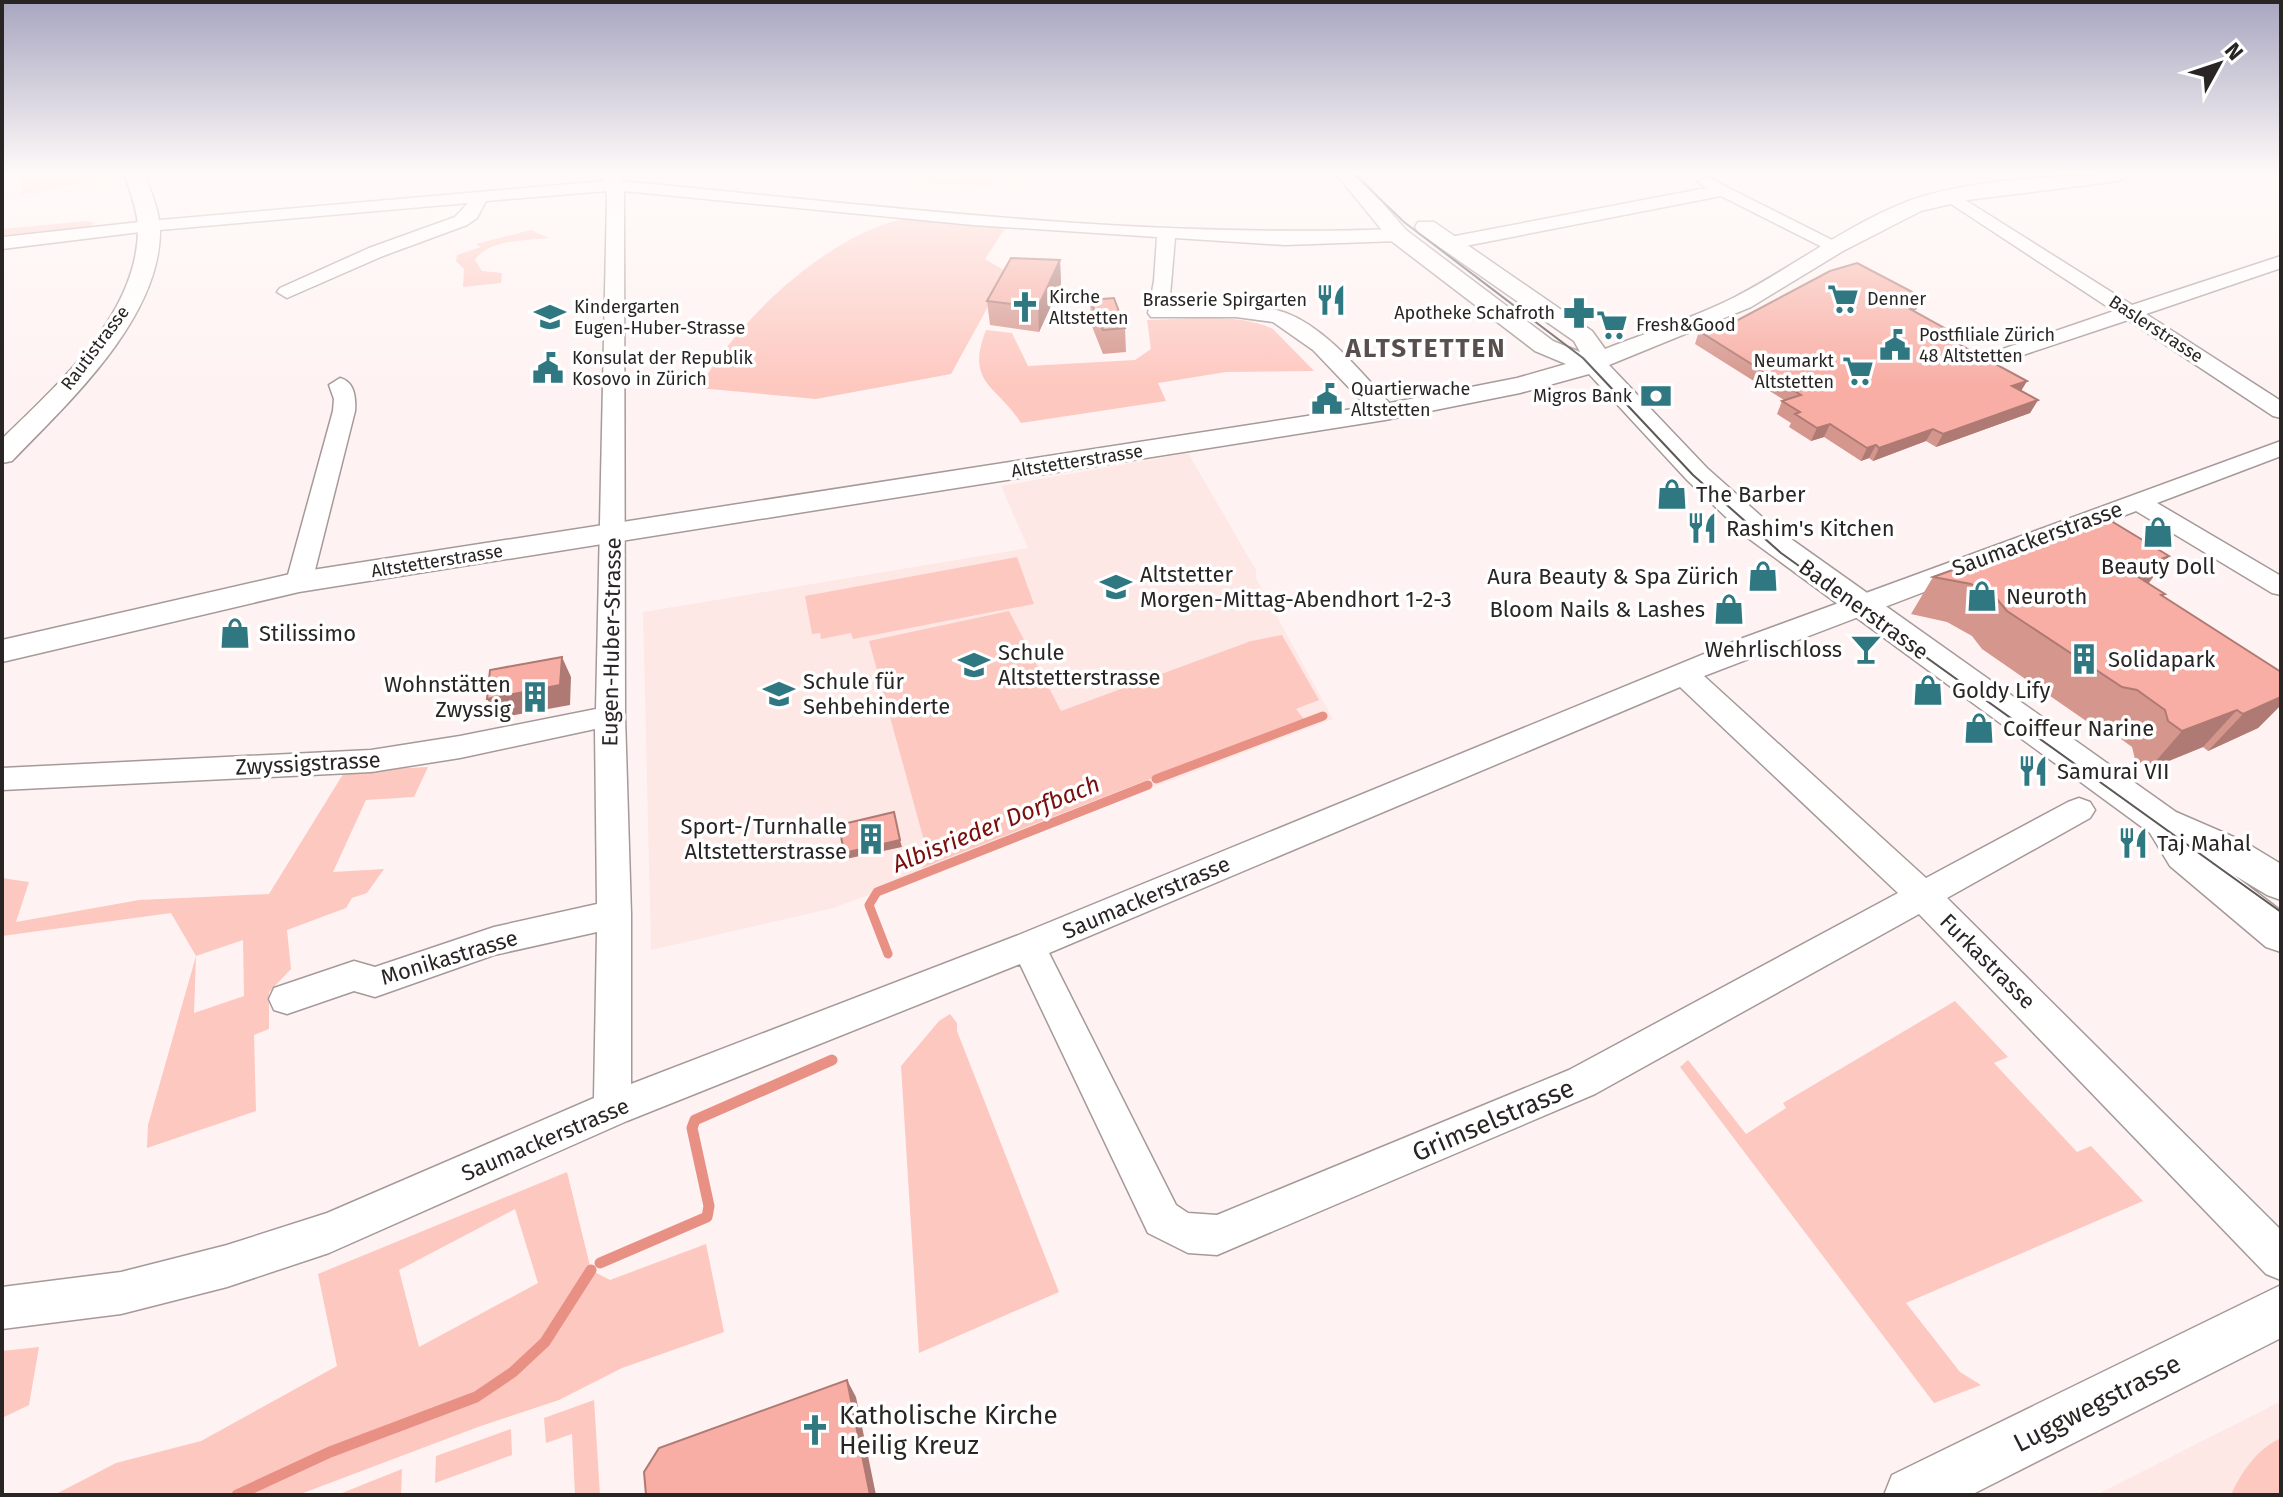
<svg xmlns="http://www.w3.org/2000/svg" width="2283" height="1497" font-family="'Fira Sans',sans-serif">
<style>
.built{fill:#fee8e5}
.green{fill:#fdc8c0;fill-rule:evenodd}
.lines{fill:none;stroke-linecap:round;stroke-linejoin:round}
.stream-far1{stroke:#e99084;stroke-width:9}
.stream{stroke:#e99084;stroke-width:11}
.minor-casing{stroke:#a59a98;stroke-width:3}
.tertiary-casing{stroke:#a59a98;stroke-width:3}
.minor{fill:#fff;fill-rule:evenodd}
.tertiary{fill:#fff;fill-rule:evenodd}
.tram{stroke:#5d5857;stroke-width:2}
.wall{fill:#d5968d}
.shaded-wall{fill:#ae7a73}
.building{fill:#f8aea4;stroke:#ae7a73;stroke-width:2}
.labels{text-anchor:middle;stroke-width:7;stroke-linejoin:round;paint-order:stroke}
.far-poi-label{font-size:18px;fill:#292524;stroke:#fff;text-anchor:start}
.far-street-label{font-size:18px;fill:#292524;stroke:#fff}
.poi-label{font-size:22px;fill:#292524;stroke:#fff;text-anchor:start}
.street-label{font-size:22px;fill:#292524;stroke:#fff}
.water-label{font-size:24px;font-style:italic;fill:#790e0d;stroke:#fff}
.far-district-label{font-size:26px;font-weight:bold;letter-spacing:2px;fill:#594f4d;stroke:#fff}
.near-street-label{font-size:26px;fill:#292524;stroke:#fff}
.near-poi-label{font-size:26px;fill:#292524;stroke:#fff;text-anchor:start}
</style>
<rect width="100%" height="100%" fill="#fef3f2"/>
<path class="built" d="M2,175H107L111,190L13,199L2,206Z
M1188,453L1256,570V578L1333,719L834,908L651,950L643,612L1028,548L1001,486Z
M2281,1401V1495H2096Z"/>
<path class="green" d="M20,175H102V179L22,195Z
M909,175H1103L1105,177L993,180L991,186L906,182Z
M902,219L1006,227L985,259L1007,272L951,374L816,399L699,388C739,319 824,238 902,219Z
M87,221L95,223L90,227L2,235V229Z
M531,230L549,238C526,241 488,239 475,260L482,271L502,273L501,283L463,287L464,269L456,261L457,255L481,247L476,244Z
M1147,320C1186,320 1236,312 1273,329L1314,371L1226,372L1158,383L1166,401L1021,423C997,385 965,384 986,330L1012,333L1028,366L1135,360L1151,349Z
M1017,557L1034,604L853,639L851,633L821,639L820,633L812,634L805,596Z
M1009,611L1061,711L1251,641L1282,635L1319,700L1296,709L1304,719L922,868L918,859L928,855L869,641Z
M428,767L414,797L366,800L333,872L384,869L367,893L352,898L346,908L287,930L291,969L269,992V1029L254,1035L256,1111L147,1148L148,1125L196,956L171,913L2,936V878L29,882L16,922L139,900L269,894L345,771ZM243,940L244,996L194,1013L196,956Z
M1955,1001L2008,1057L1994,1063L2077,1152L2091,1146L2143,1201L1906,1303L1960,1372L1981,1385L1934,1403L1680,1067L1688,1060L1746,1134L1786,1108L1783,1103Z
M950,1014L957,1023V1031L1059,1292L919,1353L901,1066L939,1021Z
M567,1172L591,1270L610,1280L706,1244L724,1332L622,1368L559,1400L478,1427L298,1495H54L116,1463L201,1441L337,1366L318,1274ZM515,1209L538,1283L419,1347L399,1270Z
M39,1347L29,1405L2,1418V1351Z
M594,1400L600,1495H575L572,1434L546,1443L544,1418Z
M511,1429L512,1455L435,1483L436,1456Z
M2281,1438V1495H2231C2242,1471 2257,1449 2281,1438Z
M402,1469L401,1495H337Z"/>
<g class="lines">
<path class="stream-far1" d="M1156,779L1323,716
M888,954L869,905L877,892L1148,785"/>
<path class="stream" d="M600,1263L707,1217L709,1206L692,1128L695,1120L832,1060
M237,1495L330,1452L476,1397L513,1372L545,1342L591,1270"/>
<defs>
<path id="minor" d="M604,175H621L622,181C879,206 1139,239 1398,229L1407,235L1398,241L1285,245L1175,238L1169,307C1208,305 1249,300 1286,313C1328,329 1363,375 1393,407L1396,412L1393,417H1377L1313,350L1273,322L1236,317H1151L1148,313L1154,281L1157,237L973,225L624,191L625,716L631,914V1084L1016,936L1743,638L2281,441V456L2157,503L2281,576V595L2272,593L2136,511L1704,676L1926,878L2068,802L2079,798L2090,802L2095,810L2090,818L1947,898L2281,1230V1280L2266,1274L1919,914L1595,1094L1217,1255L1188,1253L1148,1233L1020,964L627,1121L329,1253L227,1287L121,1314L2,1329V1287L121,1272L227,1245L327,1213L594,1098L597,932L494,955L375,997L354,991L287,1014L274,1010L269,999L274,988L354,961L375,967L494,927L597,904L595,729L460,758L371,772L2,790V768L371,750L460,736L596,709L607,198L606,191L486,201L477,218L467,225L383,256L287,298L277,292L280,288L369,248L455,217L468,203L149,231L2,249V237L149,221L604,181ZM1680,687L1898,893L1569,1070L1217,1215L1188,1213L1176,1205L1049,953Z
M1707,177L1844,246L1842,250H1828L1721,196L1450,249L1441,243L1450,237L1706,188L1698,182Z
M1951,191L2132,305L2281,256V268L2146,314L2281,401V418L2273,416L2128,320L2002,362H1988L1984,358L1988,354L2114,311L1945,200L1942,196Z
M340,378C355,382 356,398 355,411L312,582L308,588L299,590L290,588L286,582L333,411L334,399L329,385Z"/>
<path id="tertiary" d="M125,175H145C151,192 159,210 160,228C162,317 69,402 12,461L2,463V439C58,384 138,314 138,229C138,211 130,192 125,175Z
M1337,175H1358L1406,230L1553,341L1580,352L1574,341L1418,232L1415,227L1418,222H1434L1592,331L1605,349C1648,332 1694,318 1735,297C1793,267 1845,226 1906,202C1965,179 2066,175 2129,175L2119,181L1967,200L1921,211L1843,251L1751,307L1609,365L1707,468L1770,524L2176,812L2243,841L2281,864V900L2267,895L2234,875L2281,911V952L2266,947L2170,866L2150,833L1748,538L1687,480L1589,374L1520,393L1385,420L299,592L2,662V640L299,572L1385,404L1517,378L1566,364L1535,351L1390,240Z
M2281,1285V1338L1971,1495H1884L1892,1475Z"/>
</defs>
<use href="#minor" class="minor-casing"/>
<use href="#tertiary" class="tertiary-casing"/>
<use href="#minor" class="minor"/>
<use href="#tertiary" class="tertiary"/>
<path class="tram" d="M1355,175L1404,222L1583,358L1693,475L1781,553L2281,912"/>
</g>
<path class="wall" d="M1060,260L1061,284L1039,332L990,325L987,301Z
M1922,297L1916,310H1913L1948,330L1945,337L2027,381L2021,391L2038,400L2030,413L1936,447L1926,441L1873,461L1869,458L1861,461L1824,437L1811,441L1789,427L1791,423L1777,414L1782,401L1784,400L1695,344L1699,331L1738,320Z
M1090,300L1125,328L1126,352L1103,354L1091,324Z
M2169,556L2149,583L2163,597L2281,672V705L2258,728L2208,751L2203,747L2149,769L2135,759L2132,747L2106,728L2092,725L1982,649L1972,636L1947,622L1911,614L1933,577Z"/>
<path class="shaded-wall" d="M1060,260L1061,284L1039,332L1038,307Z
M1922,297L1916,310L1895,316L1901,304Z
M1948,330L1942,343L1938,333Z
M2027,381L2019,394L2012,386Z
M2038,400L2030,413L1936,447L1943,434Z
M1830,424L1824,437L1811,441L1817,428Z
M1933,429L1926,441L1873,461L1879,448Z
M1876,445L1869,458L1861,461L1867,448Z
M2169,556L2140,594L2135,575L2149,564Z
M562,657L571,677L570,705L498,718L487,699Z
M2281,695V705L2258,728L2208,751L2243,714Z
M2237,710L2203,747L2149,769L2182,731Z
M900,840L902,847L846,859L844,853Z
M847,1380L856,1397L876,1495H870Z"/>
<path class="building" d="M1011,258L1060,260L1038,307L987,301Z
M1857,263L1922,297L1901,304L1948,330L1938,333L2027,381L2012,386L2038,400L1943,434L1933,429L1879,448L1876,445L1867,448L1830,424L1817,428L1795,414L1800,412L1782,401L1801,395L1699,331L1738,320L1830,271Z
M1114,298L1125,328L1103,330L1090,300Z
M2103,516L2169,556L2149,564L2154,567L2135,575L2165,594L2161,595L2281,672V697L2243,714L2237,710L2182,731L2168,721L2165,710L2137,690L2122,687L2007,611L1997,599L1971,584L1933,577Z
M562,657L560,685L487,699L490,670Z
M894,812L900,840L844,853L839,825Z
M847,1380L870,1495H646L644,1472L659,1448Z"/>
<linearGradient id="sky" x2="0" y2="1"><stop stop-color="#a8a6c0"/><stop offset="0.45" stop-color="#fffaf9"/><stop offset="1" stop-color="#fffaf9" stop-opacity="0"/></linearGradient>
<rect width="2283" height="385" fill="url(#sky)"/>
<defs>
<symbol id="supermarket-bare" viewBox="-9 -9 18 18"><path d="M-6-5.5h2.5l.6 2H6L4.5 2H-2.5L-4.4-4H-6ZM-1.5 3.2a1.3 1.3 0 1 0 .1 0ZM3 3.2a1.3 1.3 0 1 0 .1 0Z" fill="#2f7781" stroke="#fff" stroke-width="2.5" paint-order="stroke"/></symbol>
<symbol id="restaurant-bare" viewBox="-9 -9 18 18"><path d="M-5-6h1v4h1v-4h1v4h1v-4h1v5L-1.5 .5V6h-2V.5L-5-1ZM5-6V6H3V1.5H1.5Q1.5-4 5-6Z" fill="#2f7781" stroke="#fff" stroke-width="2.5" paint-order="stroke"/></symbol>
<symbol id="church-bare" viewBox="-9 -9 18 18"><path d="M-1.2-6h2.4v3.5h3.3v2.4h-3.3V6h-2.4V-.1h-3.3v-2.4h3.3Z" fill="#2f7781" stroke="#fff" stroke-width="2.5" paint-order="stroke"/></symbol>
<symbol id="pharmacy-bare" viewBox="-9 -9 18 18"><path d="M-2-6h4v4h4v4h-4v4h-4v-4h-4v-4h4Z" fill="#2f7781" stroke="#fff" stroke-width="2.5" paint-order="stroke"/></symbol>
<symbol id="school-bare" viewBox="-9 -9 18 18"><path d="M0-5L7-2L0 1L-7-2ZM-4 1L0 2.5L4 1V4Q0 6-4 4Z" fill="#2f7781" stroke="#fff" stroke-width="2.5" paint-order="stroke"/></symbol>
<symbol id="civic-bare" viewBox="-9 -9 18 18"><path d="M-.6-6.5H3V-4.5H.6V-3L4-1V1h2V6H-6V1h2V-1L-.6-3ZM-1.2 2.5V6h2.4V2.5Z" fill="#2f7781" stroke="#fff" stroke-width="2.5" paint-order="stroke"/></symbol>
<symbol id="bank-bare" viewBox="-9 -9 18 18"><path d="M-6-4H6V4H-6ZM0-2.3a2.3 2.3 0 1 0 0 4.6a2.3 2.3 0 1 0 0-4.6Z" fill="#2f7781" stroke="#fff" stroke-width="2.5" paint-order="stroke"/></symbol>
<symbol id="shop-bare" viewBox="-9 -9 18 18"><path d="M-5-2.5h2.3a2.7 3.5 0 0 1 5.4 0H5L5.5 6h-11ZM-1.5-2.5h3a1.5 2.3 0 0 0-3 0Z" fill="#2f7781" stroke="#fff" stroke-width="2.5" paint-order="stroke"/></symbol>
<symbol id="bar-bare" viewBox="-9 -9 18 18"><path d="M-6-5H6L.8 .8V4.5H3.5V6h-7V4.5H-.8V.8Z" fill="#2f7781" stroke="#fff" stroke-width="2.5" paint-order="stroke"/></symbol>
<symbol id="building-bare" viewBox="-9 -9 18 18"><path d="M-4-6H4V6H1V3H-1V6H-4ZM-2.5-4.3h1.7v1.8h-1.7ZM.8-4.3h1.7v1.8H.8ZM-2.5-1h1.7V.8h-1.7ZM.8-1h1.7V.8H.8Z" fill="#2f7781" stroke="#fff" stroke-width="2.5" paint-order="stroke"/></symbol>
</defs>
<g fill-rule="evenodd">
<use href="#supermarket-bare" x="1821" y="277" width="44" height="44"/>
<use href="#restaurant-bare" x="1309" y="278" width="44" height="44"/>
<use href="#church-bare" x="1003" y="285" width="44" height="44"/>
<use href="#pharmacy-bare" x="1557" y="291" width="44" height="44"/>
<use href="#school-bare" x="528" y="295" width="44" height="44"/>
<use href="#supermarket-bare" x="1590" y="303" width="44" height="44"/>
<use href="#civic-bare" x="1873" y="323" width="44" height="44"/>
<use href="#civic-bare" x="526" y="346" width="44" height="44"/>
<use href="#supermarket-bare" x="1836" y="349" width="44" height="44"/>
<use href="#bank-bare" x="1634" y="374" width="44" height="44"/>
<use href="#civic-bare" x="1305" y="377" width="44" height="44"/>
<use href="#shop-bare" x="1650" y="472" width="44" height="44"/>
<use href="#restaurant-bare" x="1680" y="506" width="44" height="44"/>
<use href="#shop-bare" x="2136" y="510" width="44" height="44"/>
<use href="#shop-bare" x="1741" y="554" width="44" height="44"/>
<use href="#school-bare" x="1094" y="565" width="44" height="44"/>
<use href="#shop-bare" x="1960" y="574" width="44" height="44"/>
<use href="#shop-bare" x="1707" y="587" width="44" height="44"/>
<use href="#shop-bare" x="213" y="611" width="44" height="44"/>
<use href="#bar-bare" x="1844" y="627" width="44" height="44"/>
<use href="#building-bare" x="2062" y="637" width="44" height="44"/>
<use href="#school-bare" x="952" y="643" width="44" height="44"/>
<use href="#shop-bare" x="1906" y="668" width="44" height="44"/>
<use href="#school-bare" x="757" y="672" width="44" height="44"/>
<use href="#building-bare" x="513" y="675" width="44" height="44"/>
<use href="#shop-bare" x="1957" y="706" width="44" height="44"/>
<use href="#restaurant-bare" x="2011" y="749" width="44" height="44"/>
<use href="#building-bare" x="849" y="817" width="44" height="44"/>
<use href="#restaurant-bare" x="2111" y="821" width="44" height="44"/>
<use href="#church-bare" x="793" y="1408" width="44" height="44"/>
</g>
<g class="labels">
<g class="far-poi-label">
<text x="1049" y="303">Kirche<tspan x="1049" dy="21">Altstetten</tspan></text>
<text x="1867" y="305">Denner</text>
<text x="1307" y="306" text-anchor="end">Brasserie Spirgarten</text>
<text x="574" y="313">Kindergarten<tspan x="574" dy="21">Eugen-Huber-Strasse</tspan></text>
<text x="1555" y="319" text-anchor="end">Apotheke Schafroth</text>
<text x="1636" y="331">Fresh&amp;Good</text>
<text x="1919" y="341">Postfiliale Zürich<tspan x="1919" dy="21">48 Altstetten</tspan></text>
<text x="572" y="364">Konsulat der Republik<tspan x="572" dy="21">Kosovo in Zürich</tspan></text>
<text x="1834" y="367" text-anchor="end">Neumarkt<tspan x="1834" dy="21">Altstetten</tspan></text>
<text x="1351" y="395">Quartierwache<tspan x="1351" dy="21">Altstetten</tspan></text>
<text x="1632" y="402" text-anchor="end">Migros Bank</text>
</g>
<g class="far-street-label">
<text transform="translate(2156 329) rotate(33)" y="6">Baslerstrasse</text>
<text transform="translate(95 348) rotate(-53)" y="6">Rautistrasse</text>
<text transform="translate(1077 461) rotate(-9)" y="6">Altstetterstrasse</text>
<text transform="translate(437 561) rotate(-9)" y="6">Altstetterstrasse</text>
</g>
<g class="poi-label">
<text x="1696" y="502">The Barber</text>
<text x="1726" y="536">Rashim's Kitchen</text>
<text x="2158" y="574" text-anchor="middle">Beauty Doll</text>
<text x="1140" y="582">Altstetter<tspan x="1140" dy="25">Morgen-Mittag-Abendhort 1-2-3</tspan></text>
<text x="1739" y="584" text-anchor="end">Aura Beauty &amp; Spa Zürich</text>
<text x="2006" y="604">Neuroth</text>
<text x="1705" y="617" text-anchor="end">Bloom Nails &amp; Lashes</text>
<text x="259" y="641">Stilissimo</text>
<text x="1842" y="657" text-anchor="end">Wehrlischloss</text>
<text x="998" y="660">Schule<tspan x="998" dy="25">Altstetterstrasse</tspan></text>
<text x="2108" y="667">Solidapark</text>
<text x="803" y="689">Schule für<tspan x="803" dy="25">Sehbehinderte</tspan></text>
<text x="511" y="692" text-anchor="end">Wohnstätten<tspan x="511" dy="25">Zwyssig</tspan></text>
<text x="1952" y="698">Goldy Lify</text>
<text x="2003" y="736">Coiffeur Narine</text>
<text x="2057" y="779">Samurai VII</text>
<text x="847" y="834" text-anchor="end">Sport-/Turnhalle<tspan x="847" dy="25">Altstetterstrasse</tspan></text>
<text x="2157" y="851">Taj Mahal</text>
</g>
<g class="street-label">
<text transform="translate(2037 538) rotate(-20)" y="8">Saumackerstrasse</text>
<text transform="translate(1864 609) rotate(36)" y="8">Badenerstrasse</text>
<text transform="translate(611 642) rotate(-89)" y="8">Eugen-Huber-Strasse</text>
<text transform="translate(308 763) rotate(-3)" y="8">Zwyssigstrasse</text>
<text transform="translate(1146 897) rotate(-23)" y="8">Saumackerstrasse</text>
<text transform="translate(449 957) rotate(-17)" y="8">Monikastrasse</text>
<text transform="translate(1988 961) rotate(45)" y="8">Furkastrasse</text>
<text transform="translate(545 1139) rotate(-23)" y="8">Saumackerstrasse</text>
</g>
<g class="water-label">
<text transform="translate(996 824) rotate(-22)" y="8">Albisrieder Dorfbach</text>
</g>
<g class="far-district-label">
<text x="1426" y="357">ALTSTETTEN</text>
</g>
<g class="near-street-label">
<text transform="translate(1493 1120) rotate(-23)" y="9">Grimselstrasse</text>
<text transform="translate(2097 1403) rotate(-27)" y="9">Luggwegstrasse</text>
</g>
<g class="near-poi-label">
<text x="839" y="1424">Katholische Kirche<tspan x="839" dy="30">Heilig Kreuz</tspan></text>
</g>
</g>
<rect width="2283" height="1497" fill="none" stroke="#292524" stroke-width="8"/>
<g transform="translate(2219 64) rotate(50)" stroke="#ffffff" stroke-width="6" paint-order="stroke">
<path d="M0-6L14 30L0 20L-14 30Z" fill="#292524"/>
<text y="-12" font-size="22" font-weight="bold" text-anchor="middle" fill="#292524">N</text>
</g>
</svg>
